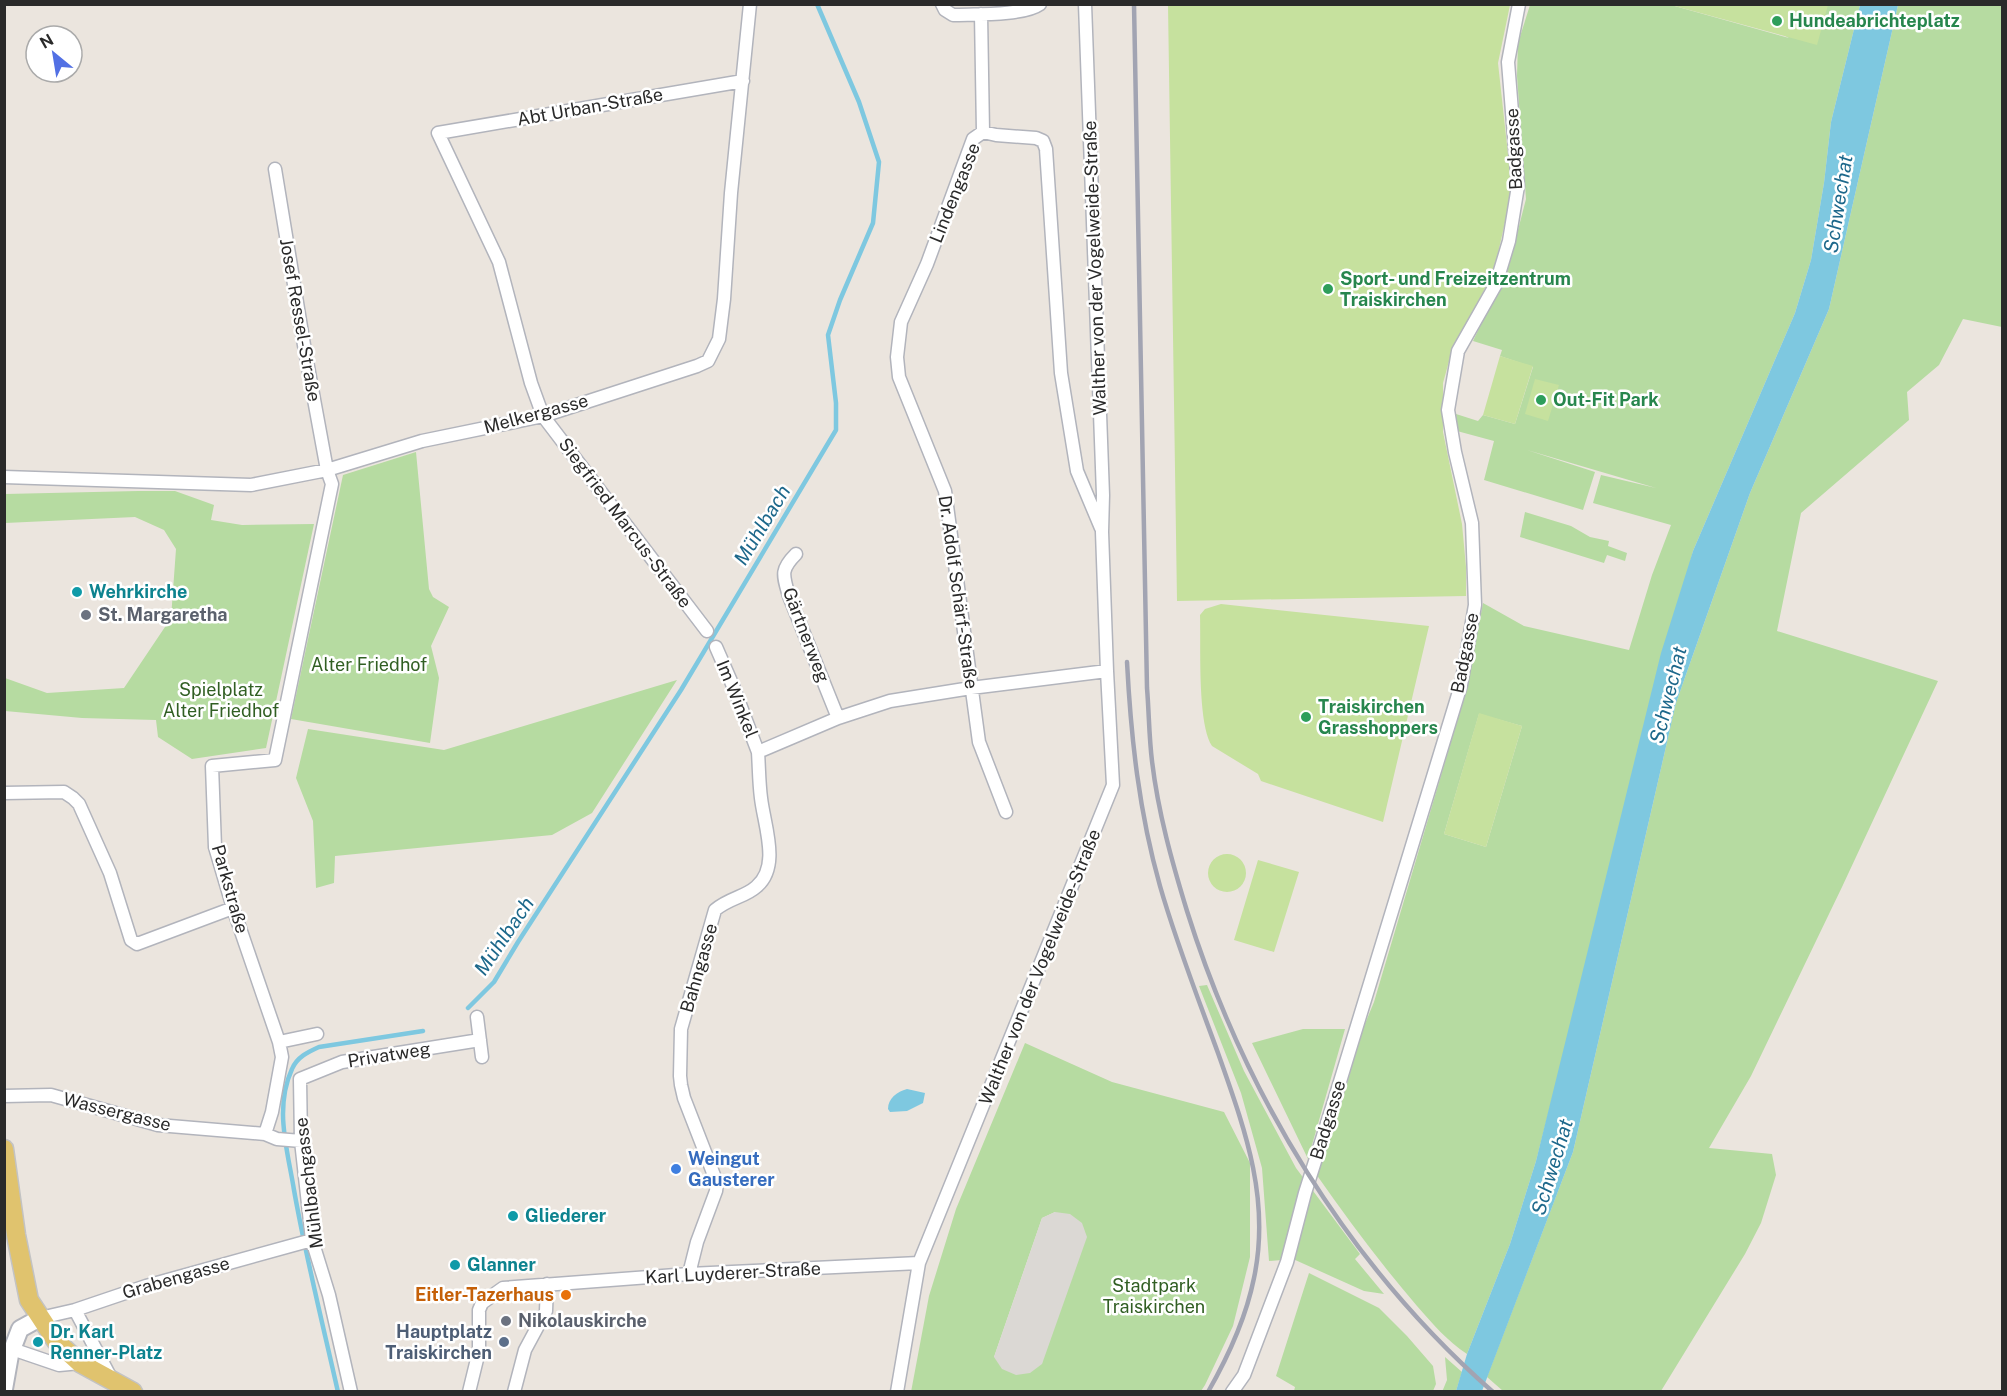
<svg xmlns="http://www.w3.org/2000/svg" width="2007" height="1396" font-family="'Public Sans',sans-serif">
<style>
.green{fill:#b6dba1;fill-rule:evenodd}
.pitch{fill:#c6e19e}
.plaza{fill:#dbd8d4}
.water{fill:#7ec8e0}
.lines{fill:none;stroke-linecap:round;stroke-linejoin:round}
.stream{stroke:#7ec8e0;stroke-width:4.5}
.minor-casing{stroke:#b2b4bc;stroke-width:15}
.secondary-casing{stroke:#b2b4bc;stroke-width:20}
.primary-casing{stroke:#c3c3c3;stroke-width:21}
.minor{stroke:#fff;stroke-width:12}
.secondary{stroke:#fff;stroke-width:16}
.primary{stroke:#e0c36e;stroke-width:18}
.rail{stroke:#a2a4b2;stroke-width:4.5}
.leisure-dot{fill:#2e9e5b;stroke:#fff;stroke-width:2}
.culture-dot{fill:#0f9aa8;stroke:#fff;stroke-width:2}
.worship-dot{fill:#6b7280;stroke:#fff;stroke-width:2}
.shop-dot{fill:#3f7fe0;stroke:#fff;stroke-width:2}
.food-dot{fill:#e8710a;stroke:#fff;stroke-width:2}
.service-dot{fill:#5c6f8a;stroke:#fff;stroke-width:2}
.labels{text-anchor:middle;stroke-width:5;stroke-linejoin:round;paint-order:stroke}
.leisure-label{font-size:18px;font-weight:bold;fill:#27864d;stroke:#fff;text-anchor:start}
.street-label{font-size:18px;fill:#2a2a2a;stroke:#fff}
.culture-label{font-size:18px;font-weight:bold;fill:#0d838f;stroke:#fff;text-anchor:start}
.worship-label{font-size:18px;font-weight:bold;fill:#5b616d;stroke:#fff;text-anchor:start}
.park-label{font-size:18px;fill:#315f23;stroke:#fff}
.shop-label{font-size:18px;font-weight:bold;fill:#366cbe;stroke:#fff;text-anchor:start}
.food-label{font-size:18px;font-weight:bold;fill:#c56008;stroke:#fff;text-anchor:end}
.service-label{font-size:18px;font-weight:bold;fill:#4e5e75;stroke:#fff;text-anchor:end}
.water-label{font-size:20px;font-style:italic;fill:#1d688b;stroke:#fff}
</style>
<rect width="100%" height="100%" fill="#ebe5de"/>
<path class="green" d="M1530,5H1671L1789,38L1734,5H1860L1831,122L1824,183L1811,260L1795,313L1693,551L1536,1161L1510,1244L1467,1354C1447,1341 1433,1324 1417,1306C1381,1264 1348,1220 1316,1174L1334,1129L1362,1031L1374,1002L1466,691L1483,603L1524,626L1629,650L1652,575L1671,525L1593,503L1601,475L1656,488L1527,450L1595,472L1583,510L1484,480L1494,441L1457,431L1456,414L1478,421L1483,415L1515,424L1533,367L1500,356L1502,350L1473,341L1509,265L1526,199L1517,76L1518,43ZM1479,714L1522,726L1486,847L1444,834Z
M1898,5H2002V327L1963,319L1939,365L1907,392L1909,420L1801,513L1777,631L1938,681L1842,887L1751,1076L1709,1148L1772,1154L1776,1175L1761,1223L1745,1254L1661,1391H1503L1487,1377L1573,1152L1676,703L1750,493L1829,309Z
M416,452L429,589L433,597L449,607L431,646L439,678L430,743L291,719L343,475Z
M138,491H175L214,505L211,520L242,525L314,524L266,748L192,759L158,737L156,720L82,718L5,711V678L47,693L124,688L171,618L176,549L164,530L135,517L5,523V494Z
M1525,512L1571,526L1590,537L1609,541L1608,546L1627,553L1625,561L1607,555L1604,563L1520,537Z
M677,680L592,813L552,835L335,856L334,883L316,888L313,821L296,778L308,729L444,750Z
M1207,985L1244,1071L1296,1168L1360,1254L1355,1259L1384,1294L1364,1291L1293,1259L1269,1261L1262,1168L1241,1093L1199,986Z
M1303,1029H1345L1308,1159L1252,1043Z
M1025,1043L1112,1082L1224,1112L1250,1163V1257L1233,1326L1205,1385L1201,1391L911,1392L929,1296L956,1209ZM1055,1212L1042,1364L994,1357L1042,1218Z
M1309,1273L1379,1308L1407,1336L1433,1366L1436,1384L1433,1391H1294L1295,1387L1276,1376Z
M1445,1357L1462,1372L1456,1391L1442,1392L1447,1380Z"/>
<path class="pitch" d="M1168,5H1510L1498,63L1512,191L1494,271L1451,354L1443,383V432L1462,524L1466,567V596L1177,601Z
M1671,5H1828L1817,45Z
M1500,356L1533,366L1515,424L1483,415Z
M1535,379L1559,385L1548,421L1525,414Z
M1221,604L1429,626L1383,822L1261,781L1258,774L1212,746C1197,723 1201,645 1200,615L1205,609Z
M1479,713L1522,726L1486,847L1444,834Z
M1208 873a19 19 0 1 1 38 0a19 19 0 1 1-38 0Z
M1258,860L1299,872L1274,952L1234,940Z"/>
<path class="plaza" d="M1055,1212L1070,1214L1082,1223L1087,1237L1042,1364L1030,1373L1016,1375L1002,1369L994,1357L1042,1218Z"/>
<path class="water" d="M1860,5H1898L1829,309L1750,493L1676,703L1573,1152L1482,1391H1456L1467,1354L1510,1244L1536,1161L1661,653L1693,551L1795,313L1811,260L1824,183L1831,122Z
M907,1089L925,1093L923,1103L907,1111L890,1112L888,1109C888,1098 897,1092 907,1089Z"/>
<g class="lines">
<path class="stream" d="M468,1008L494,982L518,942L681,690L836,430V403L828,335L840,300L873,223L879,162L859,102L817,4
M338,1392C323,1325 306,1258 294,1190C290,1165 283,1139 283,1114C283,1100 286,1082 292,1069C297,1057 308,1052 319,1047L423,1031"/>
<defs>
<path id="minor" d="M942,4L945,10L953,15C974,14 1023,16 1040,4
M981,14L983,132
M983,132L973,139L927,264L901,322L897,357L899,377L945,491L979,742L1006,812
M983,132L996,135L1036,138L1043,141L1046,149L1061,373L1077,471L1101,528
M275,169L304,345L327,470L332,484L275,760L212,766L215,847L233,908L279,1042
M4,477L251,485L327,470L422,441L543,416L697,366L708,361L719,339L724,299L731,193L750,4
M796,554C780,570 783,575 789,596L838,718
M707,631L543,416L531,383L499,262L438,133L743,81
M716,647L733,686L758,752
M4,793L64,792L73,798L79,804L110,873L131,940L137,944L233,908
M477,1017L482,1057
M4,1096L51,1095L158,1125L265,1134L277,1139L301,1141
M265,1134L272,1112L282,1057L279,1042L317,1034
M689,1274L697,1242L716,1191L717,1183L684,1098L681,1085L680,1076L681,1029L715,910C729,898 745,897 756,887C781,867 764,825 761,798C759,783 759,767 758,752L838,718L890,701L971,688L1107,671
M75,1310L112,1380
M40,1318L75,1310L146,1286L312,1240
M12,1349L59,1365L80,1363
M351,1392L329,1295L312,1240L301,1141L300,1079L342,1062L480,1040
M469,1392L479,1351V1310L482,1303L503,1288L689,1274L919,1263
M514,1392L525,1350L546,1311L547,1284
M897,1392L919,1263L1113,785L1107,671L1102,532L1103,495L1085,4
M1232,1392L1244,1375L1287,1262L1305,1193L1335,1098L1461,685L1475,605L1472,523L1455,452L1448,410L1458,351L1496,284L1509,241L1518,186L1508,62L1519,4"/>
<path id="secondary" d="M4,1389L10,1355L20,1329L40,1318"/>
<path id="primary" d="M4,1149L16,1235L29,1300L56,1341L80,1363L133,1392"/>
</defs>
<use href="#minor" class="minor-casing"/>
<use href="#secondary" class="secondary-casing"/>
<use href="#primary" class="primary-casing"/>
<use href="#minor" class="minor"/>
<use href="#secondary" class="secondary"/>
<use href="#primary" class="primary"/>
<path class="rail" d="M1134,4L1147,688C1149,712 1149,737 1152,761C1158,812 1172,862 1187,911C1244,1093 1348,1265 1493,1392
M1127,662C1131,738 1139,812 1160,886C1176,942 1198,998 1218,1053C1244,1127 1271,1198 1254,1278C1246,1318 1228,1357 1208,1392"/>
</g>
<g class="leisure-dot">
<circle cx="1777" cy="21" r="6"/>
<circle cx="1328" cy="289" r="6"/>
<circle cx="1541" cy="400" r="6"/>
<circle cx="1306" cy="717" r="6"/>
</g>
<g class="culture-dot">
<circle cx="77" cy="592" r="6"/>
<circle cx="513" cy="1216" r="6"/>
<circle cx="455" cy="1265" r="6"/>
<circle cx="38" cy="1342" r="6"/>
</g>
<g class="worship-dot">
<circle cx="86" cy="615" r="6"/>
<circle cx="506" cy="1321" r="6"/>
</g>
<circle class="shop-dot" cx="676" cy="1169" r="6"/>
<circle class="food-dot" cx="566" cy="1295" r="6"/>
<circle class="service-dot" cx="504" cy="1342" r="6"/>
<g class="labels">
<g class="leisure-label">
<text x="1789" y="27">Hundeabrichteplatz</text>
<text x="1340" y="285">Sport- und Freizeitzentrum<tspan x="1340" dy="21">Traiskirchen</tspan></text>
<text x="1553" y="406">Out-Fit Park</text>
<text x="1318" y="713">Traiskirchen<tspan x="1318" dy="21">Grasshoppers</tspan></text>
</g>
<g class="street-label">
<text transform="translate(590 107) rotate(-10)" y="6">Abt Urban-Straße</text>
<text transform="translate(1514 149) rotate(-93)" y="6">Badgasse</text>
<text transform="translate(955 193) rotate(-68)" y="6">Lindengasse</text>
<text transform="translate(1095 268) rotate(-92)" y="6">Walther von der Vogelweide-Straße</text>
<text transform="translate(300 320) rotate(80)" y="6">Josef Ressel-Straße</text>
<text transform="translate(536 414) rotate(-15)" y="6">Melkergasse</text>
<text transform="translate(625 523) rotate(53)" y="6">Siegfried Marcus-Straße</text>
<text transform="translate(958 592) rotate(82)" y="6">Dr. Adolf Schärf-Straße</text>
<text transform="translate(806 635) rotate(69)" y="6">Gärtnerweg</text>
<text transform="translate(1465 653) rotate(-79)" y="6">Badgasse</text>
<text transform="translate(737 699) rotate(68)" y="6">Im Winkel</text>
<text transform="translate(230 889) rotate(74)" y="6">Parkstraße</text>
<text transform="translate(1040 967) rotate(-68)" y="6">Walther von der Vogelweide-Straße</text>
<text transform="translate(699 968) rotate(-74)" y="6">Bahngasse</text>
<text transform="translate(389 1055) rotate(-9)" y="6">Privatweg</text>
<text transform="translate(117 1112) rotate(14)" y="6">Wassergasse</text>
<text transform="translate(1328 1120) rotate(-73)" y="6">Badgasse</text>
<text transform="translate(309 1183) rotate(-97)" y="6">Mühlbachgasse</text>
<text transform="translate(733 1273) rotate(-3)" y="6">Karl Luyderer-Straße</text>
<text transform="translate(176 1278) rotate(-16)" y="6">Grabengasse</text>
</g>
<g class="culture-label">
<text x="89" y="598">Wehrkirche</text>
<text x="525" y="1222">Gliederer</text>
<text x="467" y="1271">Glanner</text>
<text x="50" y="1338">Dr. Karl<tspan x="50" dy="21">Renner-Platz</tspan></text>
</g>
<g class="worship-label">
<text x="98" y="621">St. Margaretha</text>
<text x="518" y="1327">Nikolauskirche</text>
</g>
<g class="park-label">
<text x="369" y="671">Alter Friedhof</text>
<text x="221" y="696">Spielplatz<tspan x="221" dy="21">Alter Friedhof</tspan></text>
<text x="1154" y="1292">Stadtpark<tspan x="1154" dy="21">Traiskirchen</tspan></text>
</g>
<g class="shop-label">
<text x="688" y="1165">Weingut<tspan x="688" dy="21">Gausterer</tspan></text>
</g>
<g class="food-label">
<text x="554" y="1301">Eitler-Tazerhaus</text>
</g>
<g class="service-label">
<text x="492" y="1338">Hauptplatz<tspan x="492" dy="21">Traiskirchen</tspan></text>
</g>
<g class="water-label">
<text transform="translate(1838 204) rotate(-81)" y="7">Schwechat</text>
<text transform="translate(762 525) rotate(-59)" y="7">Mühlbach</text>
<text transform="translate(1668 695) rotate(-76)" y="7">Schwechat</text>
<text transform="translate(504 936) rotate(-56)" y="7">Mühlbach</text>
<text transform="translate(1552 1167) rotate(-73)" y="7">Schwechat</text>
</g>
</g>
<rect width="2007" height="1396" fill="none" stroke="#2a2a2a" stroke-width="12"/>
<g transform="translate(54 54) rotate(330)"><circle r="28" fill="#ffffff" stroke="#aaaaaa" stroke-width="1.5"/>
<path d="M0-4.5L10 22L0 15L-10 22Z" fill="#5270e4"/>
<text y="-9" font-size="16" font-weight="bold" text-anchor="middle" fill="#2a2a2a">N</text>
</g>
</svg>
